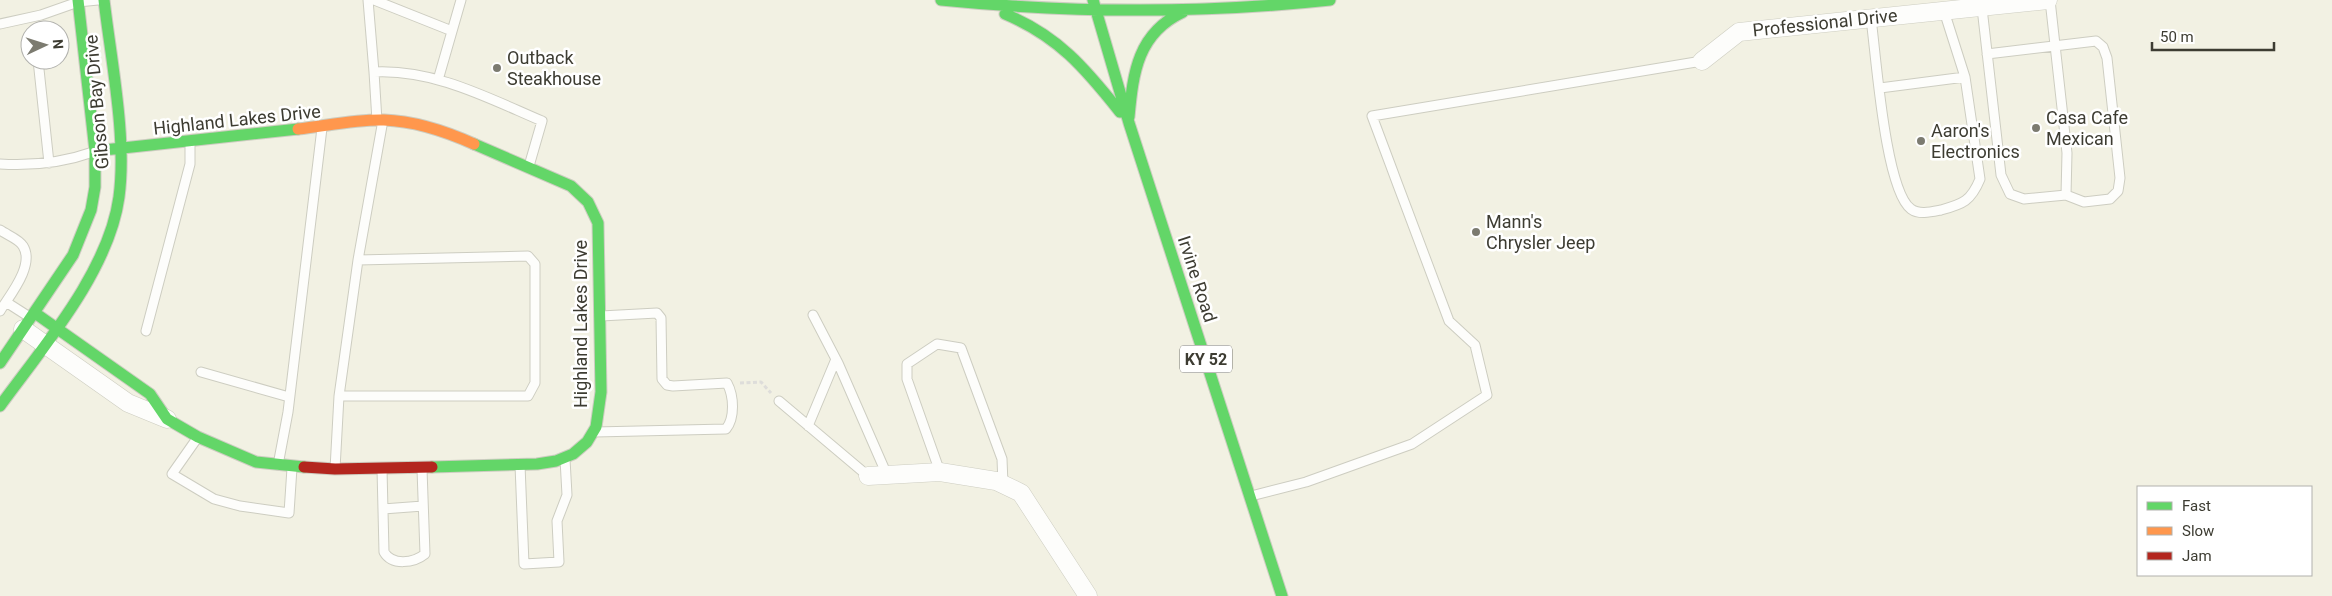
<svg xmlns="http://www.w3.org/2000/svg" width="2332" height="596" font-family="Roboto,sans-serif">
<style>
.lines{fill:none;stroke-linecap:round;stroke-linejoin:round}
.lane-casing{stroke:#cdcdc1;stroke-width:11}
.street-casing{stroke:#cdcdc1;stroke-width:19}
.fast-casing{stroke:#cdcdc1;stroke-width:13}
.slow-casing{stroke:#cdcdc1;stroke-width:13}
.jam-casing{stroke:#cdcdc1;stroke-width:13}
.path{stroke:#deddda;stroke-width:3;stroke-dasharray:4 2.5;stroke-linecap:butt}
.lane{stroke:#fdfdfb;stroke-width:9}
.street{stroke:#fdfdfb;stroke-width:18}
.fast{stroke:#63d668;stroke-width:11}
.slow{stroke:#ff974d;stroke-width:11}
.jam{stroke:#b3261e;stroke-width:11}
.poi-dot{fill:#7c7b70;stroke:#fff;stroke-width:2}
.labels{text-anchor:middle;stroke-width:5;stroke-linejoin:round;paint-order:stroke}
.shield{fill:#fff;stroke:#777670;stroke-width:1}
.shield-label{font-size:16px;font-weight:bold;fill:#3d3c32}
.street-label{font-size:18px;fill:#3d3c32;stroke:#fff}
.poi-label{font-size:18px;fill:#3d3c32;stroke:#fff;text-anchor:start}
</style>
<rect width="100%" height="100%" fill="#f2f1e3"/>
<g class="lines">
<defs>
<path id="lane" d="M368,0L374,72
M374,0L452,31
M1982,8L2001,175L2010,194L2024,199L2066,195L2067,153L2050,0
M1871,19C1876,54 1885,190 1911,209C1919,215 1931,212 1941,210C1963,204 1971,201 1980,179L1965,77L1944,11
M0,24L41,15L78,2L98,0
M1987,54L2096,41L2103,47L2107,58L2120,178L2118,191L2110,199L2084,202L2066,195
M38,60L49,163
M438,80L461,0
M1880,88L1965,77
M377,121L374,72C434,69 488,98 542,121L529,166
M0,164C32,166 62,163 93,152
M0,230C7,235 19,239 23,246C35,265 10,295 0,311
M6,302L31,318
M813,315L838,363L887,475
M146,331L190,164V143
M201,372L289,397
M339,396H528L535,383V264L528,256L358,260
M779,401L868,476
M808,426L836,359
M595,432L726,429C735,418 734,396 727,383L673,386L667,385L662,379L661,318L657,313L601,316
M198,437L172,474L214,499L240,506L289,513L292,468
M278,465L288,412L322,128
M520,465L524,564L559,562L557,521L567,495L565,459
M335,469L339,396L358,260L383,120
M382,469L384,552C392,566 414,563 425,554L422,469
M940,472L907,379V364L937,344L961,348L1002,459L1003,484
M1251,496L1306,482L1412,444L1487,395L1475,345L1449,321L1372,116L1702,61
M383,509L423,506"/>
<path id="street" d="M1702,61L1739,32L2048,0
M23,329L128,403L167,419
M868,476L940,472L996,481L1021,493L1088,596"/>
<path id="fast" d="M941,0C1071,13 1200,14 1330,0
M1093,0L1129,123L1282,596
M1005,14C1058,36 1085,68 1120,112
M1129,117C1133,72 1138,33 1183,12
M95,151L298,129
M35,313L150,394L167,419L198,437L256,462L304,467
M0,363L73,255L91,210L95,187V151L78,0
M0,406C43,347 109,271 119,197C127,138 111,60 104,0
M432,467L537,464L556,461L573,454L587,442L596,427L601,392L598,223L588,202L571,186L474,144"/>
<path id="slow" d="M298,129C326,126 356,119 384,120C416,121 445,131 474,144"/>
<path id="jam" d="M304,467L335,469L432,467"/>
</defs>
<use href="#lane" class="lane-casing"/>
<use href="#street" class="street-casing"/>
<use href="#fast" class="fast-casing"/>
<use href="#slow" class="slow-casing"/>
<use href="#jam" class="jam-casing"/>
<path class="path" d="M740,383L761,382L771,393"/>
<use href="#lane" class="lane"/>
<use href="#street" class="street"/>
<use href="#fast" class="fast"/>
<use href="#slow" class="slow"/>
<use href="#jam" class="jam"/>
</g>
<g class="poi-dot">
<circle cx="497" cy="68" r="5"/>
<circle cx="2036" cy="128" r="5"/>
<circle cx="1921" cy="141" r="5"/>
<circle cx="1476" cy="232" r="5"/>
</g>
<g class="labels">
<rect class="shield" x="1180" y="345.5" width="52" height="27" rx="4"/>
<g class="shield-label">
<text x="1206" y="365">KY 52</text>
</g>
<g class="street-label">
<text transform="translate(1825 23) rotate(-6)" y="6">Professional Drive</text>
<text transform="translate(97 102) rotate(-95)" y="6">Gibson Bay Drive</text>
<text transform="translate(237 120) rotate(-6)" y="6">Highland Lakes Drive</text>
<text transform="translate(1197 279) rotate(72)" y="6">Irvine Road</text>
<text transform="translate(581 324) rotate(-90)" y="6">Highland Lakes Drive</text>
</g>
<g class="poi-label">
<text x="507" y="64">Outback<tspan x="507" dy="21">Steakhouse</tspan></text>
<text x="2046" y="124">Casa Cafe<tspan x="2046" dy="21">Mexican</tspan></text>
<text x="1931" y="137">Aaron's<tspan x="1931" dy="21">Electronics</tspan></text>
<text x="1486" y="228">Mann's<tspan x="1486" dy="21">Chrysler Jeep</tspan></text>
</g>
</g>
<rect x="2137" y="486" width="175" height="90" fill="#ffffff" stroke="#b1b1ad"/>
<rect x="2147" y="502" width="25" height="8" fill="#63d668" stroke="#b1b1ad"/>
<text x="2182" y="511" font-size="15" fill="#3d3c32">Fast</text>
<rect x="2147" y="527" width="25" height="8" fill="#ff974d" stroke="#b1b1ad"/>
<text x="2182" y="536" font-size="15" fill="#3d3c32">Slow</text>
<rect x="2147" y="552" width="25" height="8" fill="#b3261e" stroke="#b1b1ad"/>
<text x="2182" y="561" font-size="15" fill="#3d3c32">Jam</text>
<g transform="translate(45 45) rotate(86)"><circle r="24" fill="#ffffff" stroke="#b1b1ad"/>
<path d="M0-4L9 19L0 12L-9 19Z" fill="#7c7b70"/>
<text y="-8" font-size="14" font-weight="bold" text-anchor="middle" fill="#3d3c32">N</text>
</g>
<path d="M2152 42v8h122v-8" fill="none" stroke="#3d3c32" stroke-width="2.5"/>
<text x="2160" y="42" font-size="15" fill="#3d3c32" stroke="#ffffff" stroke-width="4" paint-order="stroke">50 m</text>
</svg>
